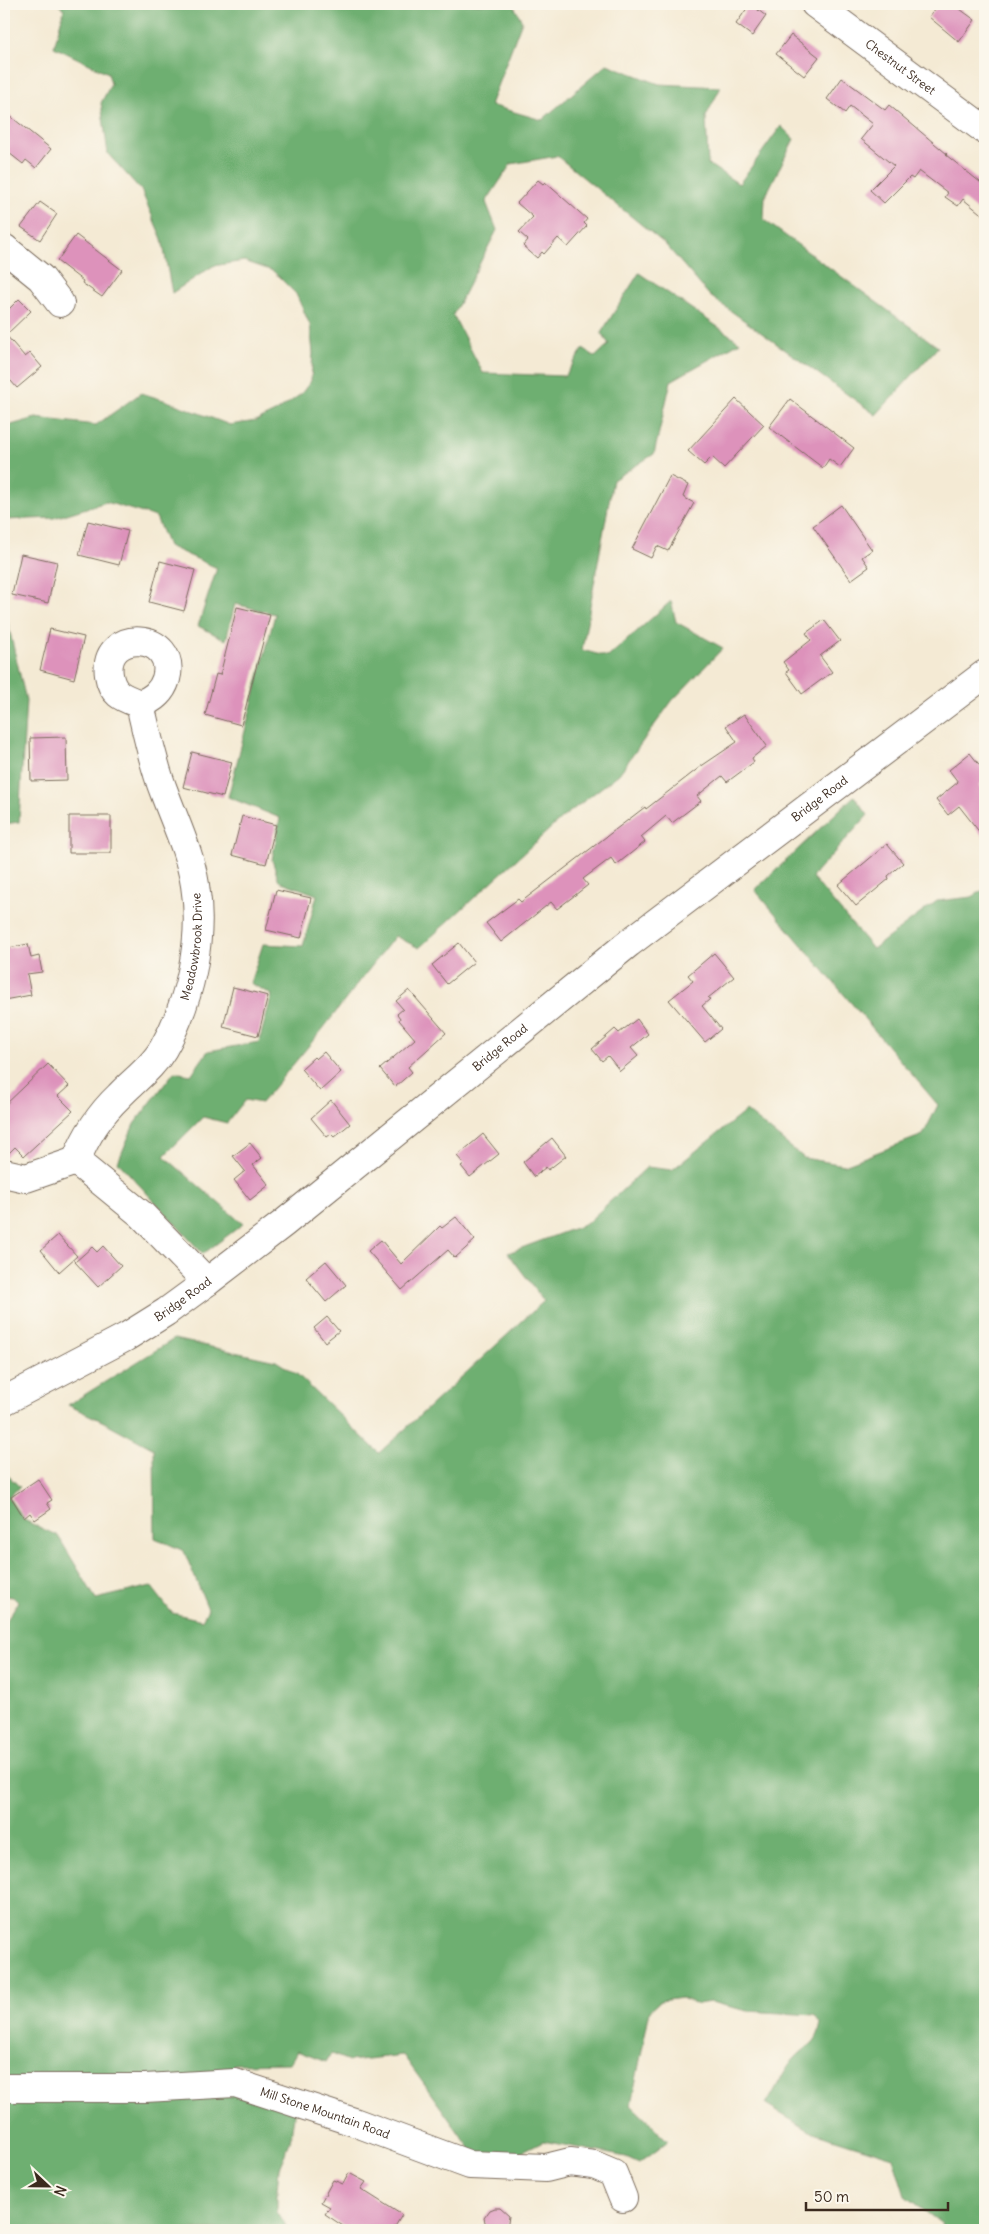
<svg xmlns="http://www.w3.org/2000/svg" width="989" height="2234" font-family="Delius,sans-serif">
<style>
.forest{fill:#6eaf71;stroke:#546c48}
.building{fill:#dd92bb}
.lines{fill:none;stroke-linecap:round;stroke-linejoin:round}
.minor-casing{stroke:#7c6d5e;stroke-width:30}
.major-casing{stroke:#7c6d5e;stroke-width:30}
.minor{stroke:#fff;stroke-width:28}
.major{stroke:#fff;stroke-width:28}
.labels{text-anchor:middle;stroke-width:4;stroke-linejoin:round;paint-order:stroke}
.street-label{font-size:12px;fill:#3b2a1e;stroke:#fbf7ec}
</style>
<rect width="100%" height="100%" fill="#fbf7ec"/>
<filter id="ink" filterUnits="userSpaceOnUse"><feTurbulence type="fractalNoise" baseFrequency=".02" numOctaves="2"/><feDisplacementMap in="SourceGraphic" scale="10" xChannelSelector="R" yChannelSelector="G"/><feConvolveMatrix kernelMatrix="1 2 1 2 8 2 1 2 1" color-interpolation-filters="sRGB"/></filter>
<filter id="wash" filterUnits="userSpaceOnUse"><feTurbulence type="fractalNoise" baseFrequency=".0096" numOctaves="4" result="noise"/><feDisplacementMap in="SourceGraphic" scale="20" xChannelSelector="R" yChannelSelector="G"/><feGaussianBlur stdDeviation="1.12" result="paint"/><feColorMatrix in="noise" values="0 0 0 0 0 0 0 0 0 0 0 0 0 0 0 0 0 1.4 0 .05"/><feComposite in="paint" operator="in"/></filter>
<g filter="url(#wash)">
<rect width="100%" height="100%" fill="#f4ead4"/>
<path class="forest" d="M57,4H513L522,21L490,105L542,120L607,64L659,84L721,87L706,116L708,164L739,184L781,126L794,139L765,197L764,220L938,347L876,415L710,296L665,244L557,156L511,164L486,202L497,230L453,315L483,373L565,376L583,349L595,357L609,344L601,333L639,273L740,342L671,381L654,454L613,480L582,650L608,657L671,601L676,622L723,648L672,701L619,774L562,818L419,948L395,936L322,1030L261,1103L245,1100L227,1123L203,1117L164,1156L243,1224L203,1254L118,1162L134,1124L174,1072L191,1075L208,1051L259,1042L272,995L250,983L263,944L303,946L317,895L279,881L272,860L280,818L228,797L275,614L235,604L226,640L198,626L217,568L168,546L156,517L106,502L54,518L4,520V427L36,418L96,425L141,393L167,401L230,425L256,421L279,410L301,394L311,381L313,353L310,325L296,294L273,271L244,261L213,266L172,293L162,239L141,190L108,154L101,103L111,84L108,73L54,47L64,9Z
M4,607L26,700L19,822L4,824Z
M854,796L868,815L812,877L873,949L937,901L972,897L985,889V2230H939L942,2224L905,2196L893,2157L810,2131L766,2105C775,2091 785,2068 796,2057C810,2043 817,2045 821,2023L814,2015L748,2011L710,2002L698,2004L681,1998L660,2001L650,2010L631,2105L668,2141L639,2163L626,2157L543,2141L505,2160L477,2158L403,2055L349,2061L331,2054L326,2062L297,2051L290,2063L234,2064L221,2080L4,2083V1625L18,1602L13,1597L4,1596V1472L20,1487L8,1497L24,1520L58,1536L96,1599L151,1586L172,1613L202,1620L208,1609L184,1551L155,1538L154,1449L106,1423L68,1405L174,1339L276,1361L298,1375L379,1453L544,1301L508,1253L586,1224L647,1167L672,1170L746,1111L804,1158L844,1165L923,1135L938,1105L755,890Z
M217,2090L295,2110L290,2142L279,2168L277,2190V2212L288,2230H4V2094Z"/>
<g id="blocks">
<path class="building" d="M750,4L766,16L752,36L736,24Z
M939,4H953L975,20L959,42L929,17Z
M791,35L819,57L804,76L776,54Z
M842,78L885,110L889,105L947,154L946,155L985,186V217L963,199L958,206L945,197L948,193L919,171L913,179L910,177L884,203L870,190L894,166L861,139L873,124L850,106L845,113L827,99Z
M4,111L51,149L36,168L26,160L23,164L4,149Z
M538,180L543,184L545,182L587,219L584,223L587,226L568,247L558,238L544,254L542,252L537,258L523,246L528,240L519,232L533,217L517,203Z
M40,202L57,214L40,240L21,227Z
M76,235L122,270L102,297L82,283L83,281L57,261Z
M19,299L31,311L6,335L25,357L30,353L42,367L17,388L4,373V314Z
M736,399L764,425L724,468L712,457L704,465L688,451Z
M790,399L854,448L840,467L829,459L823,468L769,427Z
M670,476L688,485L683,497L694,503L668,551L657,546L651,558L632,549Z
M841,505L872,550L862,557L869,567L851,580L813,526Z
M88,521L128,531L119,565L79,555Z
M21,554L57,562L48,603L12,595Z
M160,561L195,570L184,611L149,602Z
M237,607L270,615L241,725L205,715L216,674L220,675Z
M824,620L840,641L820,656L832,672L802,694L786,672L789,670L783,662L811,640L806,633Z
M50,629L84,637L74,679L40,670Z
M744,714L767,746L752,758L754,762L727,782L722,776L697,796L701,801L672,823L666,816L641,837L645,842L616,865L611,858L583,879L588,885L557,909L551,902L501,942L486,923L518,899L521,902L645,807L646,809L700,767L737,742L726,726Z
M66,737L67,780L31,781L30,738Z
M192,752L232,762L223,797L183,787Z
M970,753L985,772V780L979,785L985,793V839L959,806L948,815L936,800L958,782L949,770Z
M69,816H111V853H69Z
M242,816L276,825L266,864L232,855Z
M887,844L903,863L888,876L889,879L856,906L838,885Z
M276,890L311,898L301,938L266,930Z
M459,943L474,962L447,984L432,965Z
M28,944L31,958L39,956L42,972L27,974L31,995L4,1000V949Z
M714,953L734,977L708,998L710,999L702,1006L721,1029L705,1042L669,1000L693,981L688,975Z
M233,987L268,996L258,1036L223,1027Z
M409,990L446,1033L408,1067L412,1072L395,1087L380,1069L415,1039L399,1020L400,1018L397,1014L403,1009L396,1001Z
M637,1019L648,1034L631,1048L638,1056L620,1071L608,1056L602,1061L592,1049L615,1029L619,1033Z
M324,1052L341,1072L320,1091L301,1069L314,1057L316,1059Z
M48,1064L69,1086L58,1096L73,1111L24,1156L15,1147L4,1158V1106Z
M331,1100L350,1124L334,1137L331,1134L327,1137L311,1118Z
M483,1134L499,1154L470,1177L461,1166L464,1164L457,1156Z
M552,1138L566,1156L548,1170L546,1167L534,1177L523,1162Z
M250,1143L262,1158L253,1165L269,1185L250,1200L234,1180L245,1171L233,1156Z
M456,1217L475,1240L455,1258L448,1250L402,1290L368,1251L381,1240L401,1264L440,1226L442,1228Z
M58,1235L77,1256L59,1272L41,1250Z
M103,1246L121,1266L98,1287L75,1262L92,1247L97,1252Z
M326,1261L346,1285L326,1302L306,1278Z
M327,1317L339,1331L325,1342L314,1328Z
M38,1479L52,1500L47,1503L51,1509L35,1520L30,1513L24,1518L11,1497Z
M349,2173L366,2182L361,2189L402,2215L393,2230H349L325,2214L330,2207L321,2202L333,2180L343,2184Z
M495,2208H500L509,2216L507,2230H487L484,2218L490,2210Z"/>
</g>
</g>
<g filter="url(#ink)">
<use href="#blocks" fill-opacity="0" stroke="#7c6d5e" stroke-width="1"/>
<g class="lines">
<defs>
<g id="minor">
<path id="s1" d="M815,4L985,130"/>
<path d="M4,248L41,278L60,303"/>
<path id="s2" d="M76,1161C86,1135 99,1115 119,1096C134,1080 152,1068 163,1049C190,1002 204,939 195,885C190,853 175,822 164,792C153,764 147,734 140,704C152,700 162,692 166,679C179,632 102,627 109,675C112,695 124,698 140,704"/>
<path d="M4,1173L26,1178L76,1161L142,1215L207,1282"/>
<path id="s3" d="M4,2088H145L235,2083L354,2122L470,2165L546,2168L570,2162L594,2165L613,2173L623,2198"/>
</g>
<g id="major">
<path id="s4" d="M4,1401L126,1337L166,1312L207,1282L284,1223L629,943L985,674"/>
</g>
</defs>
<use href="#minor" class="minor-casing"/>
<use href="#major" class="major-casing"/>
<use href="#minor" class="minor"/>
<use href="#major" class="major"/>
</g>
</g>
<g class="labels">
<g class="street-label">
<text dy="4" stroke="none"><textPath href="#s1" startOffset="106">Chestnut Street</textPath></text>
<text dy="4" stroke="none"><textPath href="#s4" startOffset="1016">Bridge Road</textPath></text>
<text dy="4" stroke="none"><textPath href="#s2" startOffset="251">Meadowbrook Drive</textPath></text>
<text dy="4" stroke="none"><textPath href="#s4" startOffset="611">Bridge Road</textPath></text>
<text dy="4" stroke="none"><textPath href="#s4" startOffset="206">Bridge Road</textPath></text>
<text dy="4" stroke="none"><textPath href="#s3" startOffset="326">Mill Stone Mountain Road</textPath></text>
</g>
</g>
<rect width="989" height="2234" fill="none" stroke="#fbf7ec" stroke-width="20"/>
<g transform="translate(48 2186) rotate(112)" stroke="#fbf7ec" stroke-width="4" paint-order="stroke">
<path d="M0-4L9 19L0 12L-9 19Z" fill="#3b2a1e"/>
<text y="-8" font-size="14" font-weight="bold" text-anchor="middle" fill="#3b2a1e">N</text>
</g>
<path d="M806 2202v8h142v-8" fill="none" stroke="#3b2a1e" stroke-width="2.5"/>
<text x="814" y="2202" font-size="15" fill="#3b2a1e" stroke="#fbf7ec" stroke-width="4" paint-order="stroke">50 m</text>
</svg>
